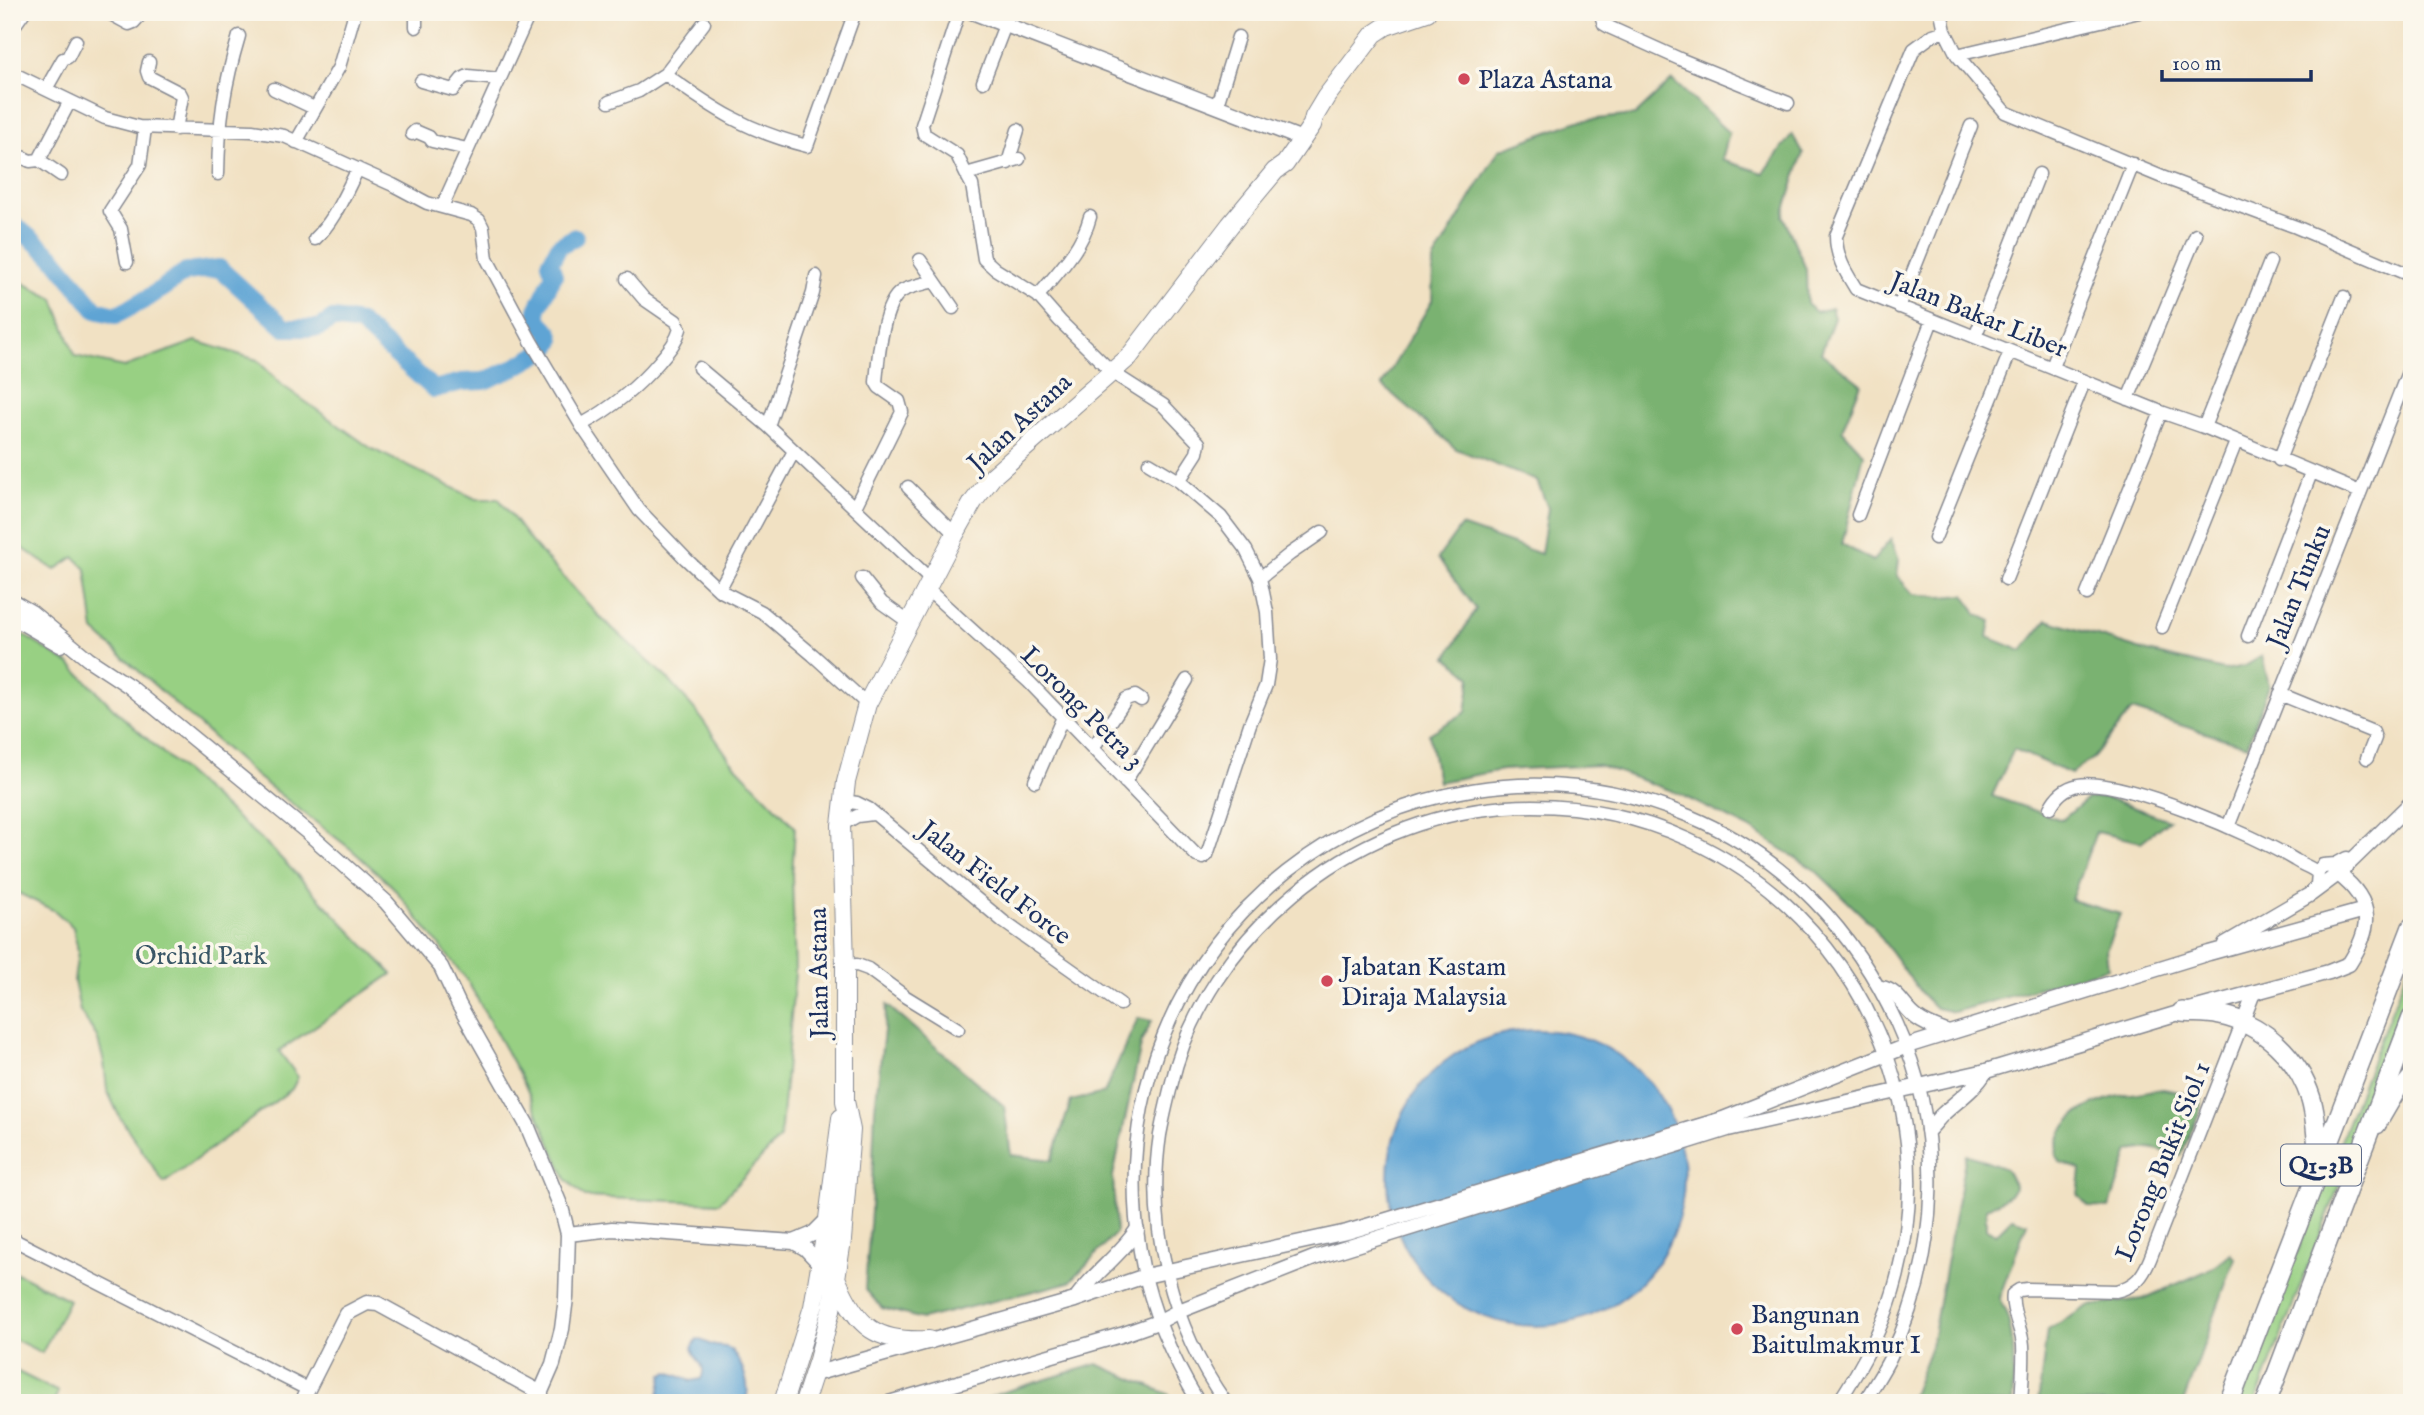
<svg xmlns="http://www.w3.org/2000/svg" width="2424" height="1415" font-family="'IM FELL English',serif">
<style>
.green{fill:#98d083;stroke:#5a8070;stroke-width:2}
.forest{fill:#7ab271;stroke:#4a7068;stroke-width:2}
.water{fill:#5ea4d4;stroke:#3c6a99;stroke-width:2}
.lines{fill:none;stroke-linecap:round;stroke-linejoin:round}
.river{stroke:#5ea4d4;stroke-width:18}
.minor-casing{stroke:#868890;stroke-width:15}
.tertiary-casing{stroke:#868890;stroke-width:17}
.secondary-casing{stroke:#868890;stroke-width:20}
.primary-casing{stroke:#868890;stroke-width:22}
.minor{stroke:#fff;stroke-width:12}
.tertiary{stroke:#fff;stroke-width:14}
.secondary{stroke:#fff;stroke-width:18}
.primary{stroke:#fff;stroke-width:19}
.poi-dot{fill:#d1495b;stroke:#fbf7ec;stroke-width:2.5}
.labels{text-anchor:middle;stroke-width:7;stroke-linejoin:round;paint-order:stroke}
.shield{fill:#fbf7ec;stroke:#5e6b89;stroke-width:2}
.shield-label{font-size:24px;font-weight:bold;fill:#1b2f5e}
.poi-label{font-size:26px;fill:#1b2f5e;stroke:#fbf7ec;text-anchor:start}
.street-label{font-size:26px;fill:#1b2f5e;stroke:#fbf7ec}
.park-label{font-size:26px;fill:#3a5767;stroke:#fbf7ec}
</style>
<rect width="100%" height="100%" fill="#fbf7ec"/>
<filter id="ink" filterUnits="userSpaceOnUse"><feTurbulence type="fractalNoise" baseFrequency=".0143" numOctaves="2"/><feDisplacementMap in="SourceGraphic" scale="14" xChannelSelector="R" yChannelSelector="G"/><feConvolveMatrix kernelMatrix="1 2 1 2 8 2 1 2 1" color-interpolation-filters="sRGB"/></filter>
<filter id="wash" filterUnits="userSpaceOnUse"><feTurbulence type="fractalNoise" baseFrequency=".00686" numOctaves="4" result="noise"/><feDisplacementMap in="SourceGraphic" scale="28" xChannelSelector="R" yChannelSelector="G"/><feGaussianBlur stdDeviation="1.57" result="paint"/><feColorMatrix in="noise" values="0 0 0 0 0 0 0 0 0 0 0 0 0 0 0 0 0 1.4 0 .05"/><feComposite in="paint" operator="in"/></filter>
<g filter="url(#wash)">
<rect width="100%" height="100%" fill="#f1e1c3"/>
<path class="green" d="M12,277L54,299L75,356L124,367L196,341L257,360L282,385L372,449L476,499H499L532,543L599,616L669,680L697,712L731,761L795,827L792,876L795,973L780,1138L719,1203L585,1197L566,1179L525,1085L467,980L392,886L352,850L256,776L94,631L86,569L74,557L55,570L12,541Z
M12,628L71,665L119,714L272,849L392,974L279,1051L298,1077L292,1089L164,1183L119,1116L107,1090L104,1062L97,1037L80,1011L74,981L78,951L73,927L55,911L12,890Z
M2412,957V997L2255,1403H2239Z
M17,1273L69,1300L42,1353L12,1338V1282Z
M12,1369L58,1392L53,1403H12Z"/>
<path class="forest" d="M1672,80L1729,133L1722,160L1764,173L1792,134L1803,153L1783,216L1806,269L1807,304L1816,312L1831,308L1834,318L1821,353L1861,384L1842,430L1864,454L1842,544L1873,561L1891,539L1899,560L1897,576L1913,594L1941,597L1965,595L1976,614L1991,621L1988,637L2022,651L2047,620L2148,652L2224,670L2245,666L2262,656L2269,685L2247,746L2132,710L2094,757L2071,774L2014,749L1992,796L2062,820L2087,799L2105,797L2169,820L2141,842L2096,832L2071,900L2120,914L2106,950L2108,968L1954,1012L1936,1008L1921,993L1871,924L1815,870L1749,828L1677,793L1599,765L1502,770L1438,782L1429,734L1466,712L1471,677L1447,657L1476,609L1438,558L1461,526L1541,554L1548,508L1537,481L1456,449L1382,385L1432,301L1433,261L1499,150L1578,121L1635,115Z
M887,1005L1004,1106L1011,1155L1052,1160L1071,1101L1104,1093L1138,1018L1152,1021L1142,1040L1113,1176L1116,1233L1070,1282L922,1319L882,1308L865,1289L871,1211L875,1108Z
M2163,1089L2202,1096L2200,1111L2181,1155L2150,1148L2129,1151L2109,1208L2089,1207L2078,1195L2081,1170L2060,1162L2056,1156C2058,1101 2121,1095 2163,1089Z
M1966,1154L2006,1169L2015,1187L2010,1195L1986,1209V1229L1996,1234L2012,1218L2027,1223L1999,1298C2017,1328 2014,1369 2012,1403H1909L1931,1346Z
M2231,1253L2235,1258L2183,1403H2038L2047,1330L2089,1306L2143,1299L2213,1268Z
M1097,1364L1168,1394L1175,1403H978L1000,1393Z"/>
<path class="water" d="M1388 1178a148 148 0 1 1 296 0a148 148 0 1 1-296 0Z
M697,1339C703,1340 706,1343 712,1345C720,1348 726,1344 732,1351C743,1364 752,1388 745,1403H663L659,1395L663,1374L669,1372L691,1381L701,1379C708,1365 695,1361 692,1348Z"/>
<g class="lines">
<path class="river" d="M12,223L53,257L96,310L116,315L148,298L186,272L219,268L285,328H319L333,319L360,323L434,389L462,382L484,381L512,369L547,349L552,341L550,333L539,321L537,310L554,275L550,263L559,246L575,237"/>
</g>
</g>
<g filter="url(#ink)">
<g class="lines">
<defs>
<path id="minor" d="M107,12L129,24L134,22L143,12
M416,12V27
M959,12L922,125L924,134L957,155L966,174L972,185L984,259L995,269L1038,296L1060,321L1113,373L1163,405L1199,443L1197,453L1179,481L1221,517L1246,550L1260,578L1290,554L1322,532
M1600,12L1604,24L1611,28L1682,60L1788,103
M1941,12L1945,31L1957,55L2005,112L2162,177L2296,227L2412,276
M12,29L24,12
M1945,31L1933,35L1914,49L1836,236C1836,257 1845,271 1856,289L2161,412L2204,427L2360,492
M1957,55L2139,12
M149,62L147,71L149,77L180,93L182,97L176,129
M12,73L105,118L139,127L252,131L284,136L393,185L427,203L471,215L479,220L483,228L487,259L531,341L581,425L639,510L686,559L719,590L762,612L813,655L867,704
M665,74C715,110 747,131 807,146L855,12
M421,81L453,90L462,79L468,76L499,79
M983,82L1010,12
M46,89L63,59L68,57L76,41
M274,89L314,108
M609,102L639,91L665,74L704,23
M1217,105L1238,37
M412,134L415,131L429,137L432,141L467,149
M296,142L339,67L355,12
M12,152L30,161L39,160
M1008,163L1018,130
M218,174C219,121 224,86 239,36
M966,174L1019,159
M61,175L39,160L70,101
M442,207L530,12
M315,239C335,220 345,193 358,169
M920,260L953,308
M127,262L121,229L110,211L140,165L145,128
M1038,296C1058,272 1082,248 1090,217
M1899,307L1971,126
M1975,337L2039,174
M2052,367L2133,164
M699,368L768,426L932,581
M2128,399L2196,235
M581,425C612,408 636,389 659,362C668,351 676,343 680,329L676,321L644,299L627,279
M768,426L813,293L816,276
M2204,427L2270,262
M2279,460L2344,297
M1149,463L1179,481
M908,487L955,534
M855,507L902,412L899,401L879,387L876,382C878,360 882,303 902,291C911,286 924,284 934,281
M1858,515L1932,320
M1935,538L2010,352
M862,578L882,603L910,623
M2006,579L2084,382
M927,589L1029,682L1197,856L1203,858L1207,855L1250,724L1266,685L1270,659L1267,612L1260,578
M719,590L794,451
M2087,594L2161,412
M2162,627L2236,442
M2248,636L2311,473
M2280,694L2373,732L2375,738L2367,758
M1093,748L1126,699L1135,696L1141,700
M1035,781L1063,717
M1125,782L1187,680
M843,801L857,803L869,809L1004,922L1120,1004
M2050,808C2056,796 2064,788 2078,785C2121,777 2256,836 2295,860C2302,865 2311,867 2318,873L2317,884L2312,893
M841,825L857,816L873,814
M2228,827L2412,362
M845,966L857,965L868,969L906,997L958,1029
M12,1237L18,1242L307,1389
M1199,1403C1170,1355 1149,1306 1140,1251C1090,940 1398,696 1689,816C1785,856 1855,931 1897,1024C1945,1129 1940,1255 1890,1358C1882,1374 1872,1388 1864,1403
M1226,1403C1172,1327 1146,1227 1160,1135C1163,1119 1167,1102 1171,1086C1188,1011 1235,943 1294,894C1353,844 1428,813 1505,807C1770,789 1968,1038 1893,1292C1881,1332 1861,1368 1838,1403
M2021,1403C2022,1384 2024,1364 2023,1345C2022,1329 2010,1309 2013,1294L2019,1290L2027,1289L2116,1291C2136,1286 2143,1276 2150,1259L2254,993"/>
<path id="tertiary" d="M972,12L1302,139
M12,601L31,612L88,659L129,686L306,831L386,902L441,967L459,1005L527,1125L561,1207L568,1234L566,1298L562,1329L553,1364L536,1403
M12,617L60,645
M2323,866L2336,865L2347,859
M2225,944L2311,894L2338,874L2412,802
M1881,988C1899,991 1903,1008 1917,1018C1926,1025 1938,1029 1949,1033
M2378,1126L2399,1090L2412,1074
M1928,1130C1934,1125 1937,1119 1943,1114C1959,1099 1974,1090 1986,1071
M568,1234L612,1229L794,1242L805,1248L821,1265
M794,1242L813,1234L828,1219
M1075,1300C1092,1274 1119,1257 1137,1230
M814,1374L1075,1300L1145,1276L1347,1232L1723,1119L1907,1046L1949,1033L2209,953L2365,910
M301,1403L346,1314L367,1303L378,1304L541,1393
M889,1403L1121,1335L1158,1322L1179,1311L1314,1258L1728,1129L1986,1071L2182,1012L2329,972L2349,964C2372,928 2375,902 2338,874"/>
<path id="secondary" d="M837,1280C857,1328 877,1343 929,1340
M783,1403L813,1307L828,1219L841,1118
M804,1403L818,1360L831,1310L842,1240L851,1130L845,1101V966L841,825L846,782L867,704L955,534L973,502L993,476L1129,357L1230,225L1275,171L1285,164L1312,125L1314,117L1326,97L1374,34L1386,26L1427,12"/>
<path id="primary" d="M2182,1012C2195,1013 2208,1012 2220,1015C2263,1024 2298,1057 2311,1099C2317,1120 2317,1142 2319,1163
M2229,1403L2412,927
M2266,1403L2412,1018"/>
</defs>
<use href="#minor" class="minor-casing"/>
<use href="#tertiary" class="tertiary-casing"/>
<use href="#secondary" class="secondary-casing"/>
<use href="#primary" class="primary-casing"/>
<use href="#minor" class="minor"/>
<use href="#tertiary" class="tertiary"/>
<use href="#secondary" class="secondary"/>
<use href="#primary" class="primary"/>
</g>
</g>
<g class="poi-dot">
<circle cx="1464" cy="79" r="7"/>
<circle cx="1327" cy="981" r="7"/>
<circle cx="1737" cy="1329" r="7"/>
</g>
<g class="labels">
<rect class="shield" x="2281" y="1144.5" width="80" height="41" rx="5"/>
<g class="shield-label">
<text x="2321" y="1173">Q1-3B</text>
</g>
<g class="poi-label">
<text x="1478" y="88">Plaza Astana</text>
<text x="1341" y="975">Jabatan Kastam<tspan x="1341" dy="30">Diraja Malaysia</tspan></text>
<text x="1751" y="1323">Bangunan<tspan x="1751" dy="30">Baitulmakmur I</tspan></text>
</g>
<g class="street-label">
<text transform="translate(1979 314) rotate(22)" y="9">Jalan Bakar Liber</text>
<text transform="translate(1019 422) rotate(-43)" y="9">Jalan Astana</text>
<text transform="translate(2298 586) rotate(-68)" y="9">Jalan Tunku</text>
<text transform="translate(1083 707) rotate(45)" y="9">Lorong Petra 3</text>
<text transform="translate(996 882) rotate(38)" y="9">Jalan Field Force</text>
<text transform="translate(818 973) rotate(-91)" y="9">Jalan Astana</text>
<text transform="translate(2162 1161) rotate(-68)" y="9">Lorong Bukit Siol 1</text>
</g>
<g class="park-label">
<text x="201" y="964">Orchid Park</text>
</g>
</g>
<rect width="2424" height="1415" fill="none" stroke="#fbf7ec" stroke-width="42"/>
<path d="M2162 70v10h149v-10" fill="none" stroke="#1b2f5e" stroke-width="3.5"/>
<text x="2172" y="70" font-size="21" fill="#1b2f5e" stroke="#fbf7ec" stroke-width="5" paint-order="stroke">100 m</text>
</svg>
